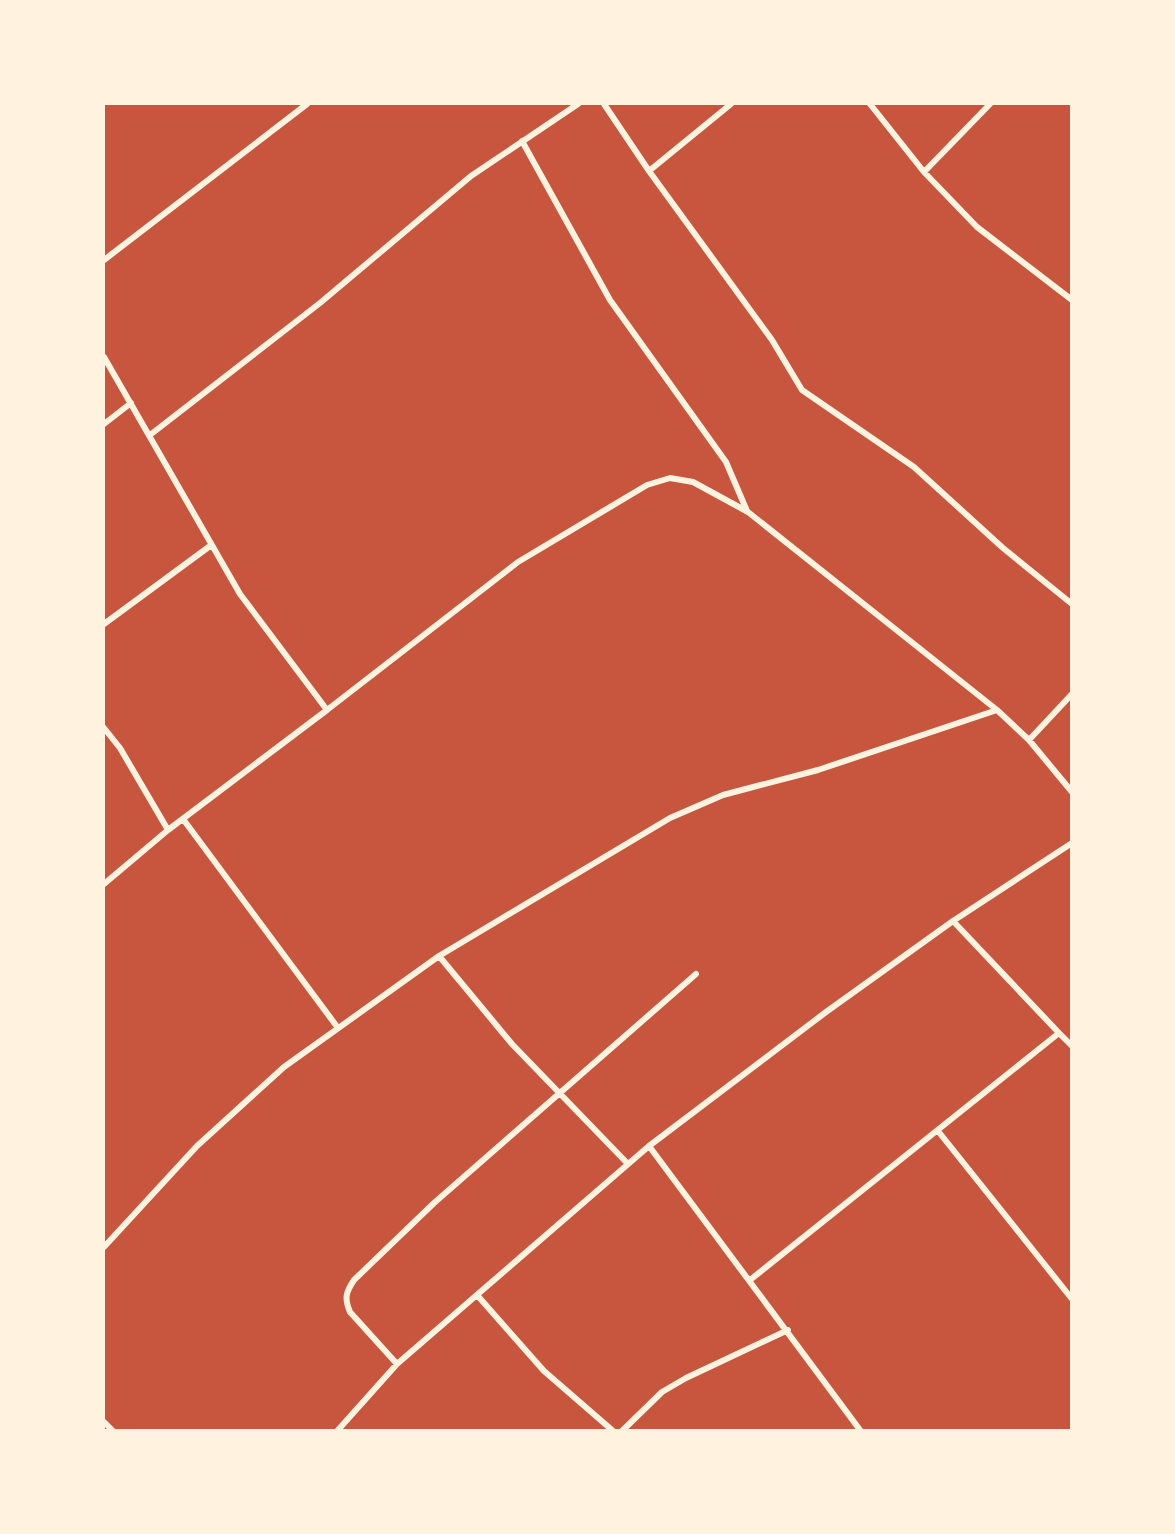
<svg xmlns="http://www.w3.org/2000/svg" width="1175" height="1534" font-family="Cabin,sans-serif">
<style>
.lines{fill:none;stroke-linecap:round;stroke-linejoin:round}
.minor{stroke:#fff3e0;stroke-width:6}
</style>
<rect width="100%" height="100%" fill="#c8553d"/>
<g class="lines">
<path class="minor" d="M604,104L649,171L772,340L802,390L914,467L1003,548L1072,604
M870,104L924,172
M990,104L924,172L977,227L1072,300
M522,141L610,300L726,462L747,511
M649,171L731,104
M104,260L307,104
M104,357L240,594L327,710L168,830L104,884
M104,424L131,403
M150,435L320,303L471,176L578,104
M104,624L210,546
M327,710L518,562L647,485L670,478L693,482L748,512L997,710
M104,728L120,748L168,830
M1029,740L1072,694
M183,819L338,1028
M439,956L512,1044L628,1164
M1059,1033L1072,1046
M938,1131L1072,1299
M649,1146L860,1430
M104,1247L197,1146L284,1067L439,956L670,818L723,795L818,770L997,710L1029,740L1072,792
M750,1280L1059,1033L953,921
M477,1295L544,1371L612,1430
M397,1364L350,1312C344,1298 346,1292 354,1280L434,1203L696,974
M104,1422L112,1430
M338,1430L397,1364L649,1146L826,1012L953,921L1072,843
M623,1430L662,1392L686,1378L788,1330"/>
</g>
<rect width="1175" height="1534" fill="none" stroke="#fff3e0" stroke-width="210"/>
</svg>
